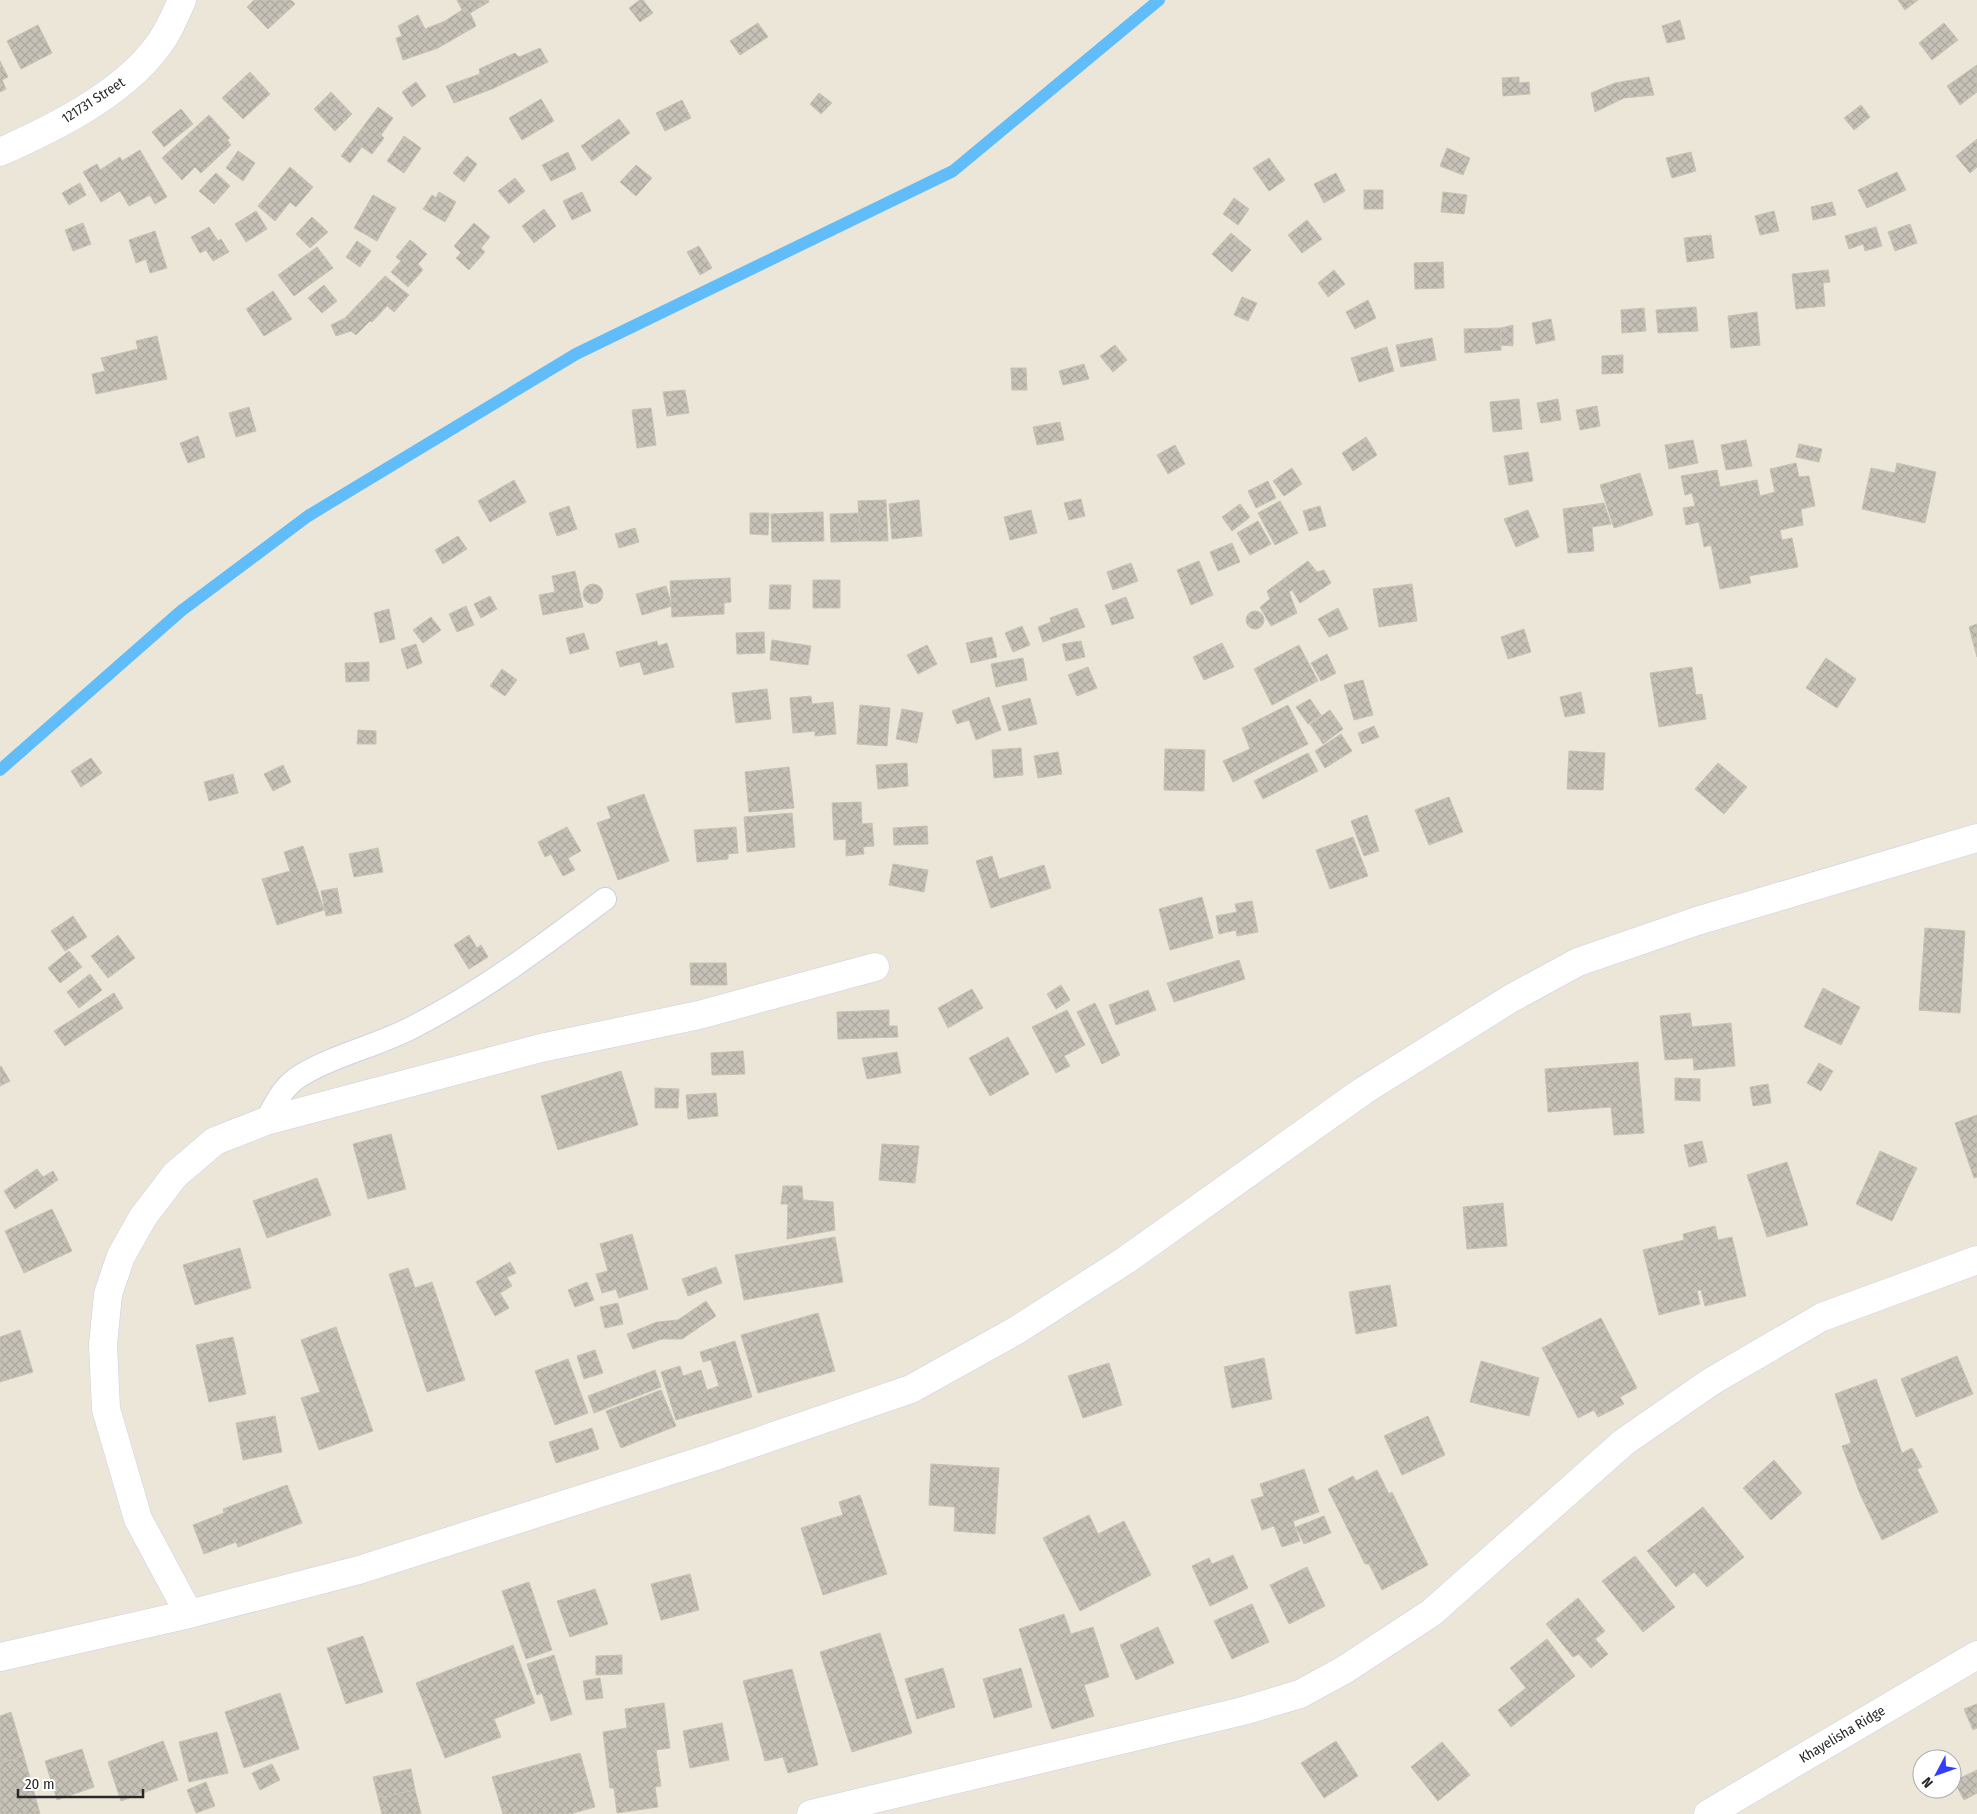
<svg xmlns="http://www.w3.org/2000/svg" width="1977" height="1814" font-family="'Fira Sans Condensed',sans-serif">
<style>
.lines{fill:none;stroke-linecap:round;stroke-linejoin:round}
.stream{stroke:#60bdf9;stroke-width:12}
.building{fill:url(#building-cross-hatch);stroke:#c7c2b1}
.service-casing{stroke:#cdcee3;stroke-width:24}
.minor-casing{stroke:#cdcee3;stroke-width:29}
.service{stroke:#fff;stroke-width:22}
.minor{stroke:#fff;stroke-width:28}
.labels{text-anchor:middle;stroke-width:5;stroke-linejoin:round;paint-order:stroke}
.street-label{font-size:14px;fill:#282828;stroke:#fff}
</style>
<defs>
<pattern id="building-cross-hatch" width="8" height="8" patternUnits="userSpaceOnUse" patternTransform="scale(1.25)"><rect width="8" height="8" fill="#c7c2b8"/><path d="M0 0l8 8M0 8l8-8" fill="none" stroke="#aba79e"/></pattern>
</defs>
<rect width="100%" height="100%" fill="#ece6d8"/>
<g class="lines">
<path class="stream" d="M0,770L181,611L308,516L576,354L953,171L1159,0"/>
</g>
<path class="building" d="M254,0H291L295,4L268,29L247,7Z
M457,0H488L489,2L470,13L476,26L438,48L403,60L396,38L402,36L398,26L418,15L425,29L445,21L462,10Z
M640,0H643L653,13L640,22L629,8Z
M1898,0H1918L1905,10Z
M1680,20L1685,39L1667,43L1662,26Z
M758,23L768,37L740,55L730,41Z
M1944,23L1958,40L1932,60L1919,43Z
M38,25L52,53L21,69L7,41Z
M540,48L548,62L492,89L454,103L446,86L480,74L479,69L515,53L519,57Z
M0,61L8,77L2,80L6,89L0,92Z
M1977,65V92L1960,105L1947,86Z
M250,72L270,94L243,119L222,98Z
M1519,77V83L1529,82L1530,94L1503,96L1502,78Z
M1649,77L1654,95L1624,98L1595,112L1591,93L1615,83Z
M416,82L426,96L412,107L402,92Z
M331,92L352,114L335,131L314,109Z
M819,93L832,103L821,114L810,104Z
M541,99L554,121L522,140L509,118Z
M682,100L691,118L665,131L656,113Z
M1861,105L1870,117L1854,130L1844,118Z
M378,107L393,118L381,135L384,138L372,154L362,147L350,163L341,156Z
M181,109L193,124L164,147L152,132Z
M209,115L230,138L227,140L231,145L201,173L195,167L182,180L162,158Z
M619,119L630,133L592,161L581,146Z
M404,136L421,148L404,173L387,161Z
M1977,139V167L1970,173L1956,156Z
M1447,148L1470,158L1463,175L1440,166Z
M140,150L167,197L155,204L150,195L129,206L120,191L101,202L83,172L97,164L100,170L120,157L122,161Z
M238,151L255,163L243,181L226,168Z
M568,152L576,169L551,181L542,165Z
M1691,152L1696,171L1672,178L1666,158Z
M467,156L477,164L464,182L453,173Z
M1269,158L1285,180L1269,191L1253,168Z
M636,165L652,178L636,196L620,182Z
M290,167L313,187L296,207L290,202L275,221L258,206Z
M1897,172L1906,190L1867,208L1858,190Z
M216,173L230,186L214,204L199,191Z
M1336,173L1345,191L1324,203L1314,184Z
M515,178L525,191L509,204L498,191Z
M80,183L86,195L69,205L62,193Z
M1364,190H1383V209H1364Z
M439,192L456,202L445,222L423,209L432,195L436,198Z
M582,192L591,211L572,220L563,201Z
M1443,192L1467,195L1464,214L1441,212Z
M373,195L396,208L377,241L354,228Z
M1234,198L1249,209L1238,225L1223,214Z
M1832,202L1836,215L1813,220L1811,207Z
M544,209L556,226L534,243L522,226Z
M256,211L267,229L246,242L235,224Z
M1774,211L1779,231L1760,235L1755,216Z
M312,217L328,232L310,248L296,234Z
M1307,220L1322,239L1302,253L1288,235Z
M83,223L91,244L73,251L65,230Z
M474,223L490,237L481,248L485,252L469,270L456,258L461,253L454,246Z
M1910,224L1917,243L1895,251L1888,232Z
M209,227L218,241L221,239L229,252L213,261L206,250L200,253L191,237Z
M1876,227L1882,246L1865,251L1863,244L1849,249L1845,236Z
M155,231L167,268L150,273L146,259L136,263L129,240Z
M1231,233L1251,250L1232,272L1212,254Z
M1711,235L1714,258L1687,262L1684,238Z
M410,240L427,254L418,264L423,270L408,287L391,272L401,261L396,257Z
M357,241L371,251L360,267L346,257Z
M699,246L712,268L700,275L687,252Z
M317,247L333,268L294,296L278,275Z
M1443,262L1444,288L1415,289L1414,263Z
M1334,270L1345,284L1328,297L1318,283Z
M1828,270L1830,282L1823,283L1825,306L1796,309L1792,274Z
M385,276L409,295L394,312L387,306L372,322L370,321L356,335L351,331L336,336L331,325L345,318Z
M324,285L337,301L322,313L308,298Z
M273,291L292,319L264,336L246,309Z
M1242,297L1257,303L1248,321L1234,315Z
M1368,300L1376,318L1355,329L1346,312Z
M1696,307L1698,331L1658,333L1656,310Z
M1644,308L1646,331L1622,333L1621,310Z
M1757,312L1760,345L1731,348L1728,316Z
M1551,319L1555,340L1536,344L1532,323Z
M1513,325V346L1501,345V328Z
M1501,328V350L1465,353L1464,329Z
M157,336L167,379L96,394L92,374L105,371L101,358L138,349L136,341Z
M1432,338L1436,360L1401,367L1396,345Z
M1115,345L1127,360L1113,372L1100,356Z
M1387,347L1394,371L1359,382L1351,358Z
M1623,355V373L1602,374V356Z
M1084,364L1089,379L1063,385L1059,371Z
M1011,368H1026L1027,390H1012Z
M685,390L689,413L667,416L663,392Z
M1519,399L1522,429L1493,432L1490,402Z
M1558,399L1561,420L1541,423L1537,403Z
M1597,406L1600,426L1580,430L1576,410Z
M249,407L256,431L236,437L229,413Z
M651,408L656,445L637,448L632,410Z
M1060,422L1064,440L1037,445L1033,427Z
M198,436L205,457L188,463L180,443Z
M1366,437L1377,455L1353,471L1342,453Z
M1693,440L1698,463L1669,469L1665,445Z
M1746,440L1752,466L1726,470L1721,445Z
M1799,444L1822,449L1819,462L1796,457Z
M1175,445L1185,464L1168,474L1157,455Z
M1528,452L1533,481L1509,485L1504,456Z
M1796,463L1799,477L1809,476L1815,506L1801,509L1803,525L1780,530L1782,540L1792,538L1798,567L1749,576L1751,583L1720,589L1711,545L1704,547L1699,522L1686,525L1683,508L1695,506L1692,493L1685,495L1681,476L1717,470L1720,487L1757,480L1760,496L1775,492L1770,469Z
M1897,463L1936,472L1925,523L1862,509L1871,468L1895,473Z
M1292,468L1302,484L1284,496L1273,481Z
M1640,473L1653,515L1614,528L1600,485Z
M514,480L526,502L490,522L478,501Z
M1268,481L1276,498L1256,508L1248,491Z
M1081,499L1085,516L1069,520L1064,503Z
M886,500L888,541H860L858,501Z
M919,500L922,536L892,539L889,504Z
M1280,501L1298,533L1275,545L1258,513Z
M1604,503L1611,524L1592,527L1594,551L1568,553L1563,509Z
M1240,504L1250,517L1232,531L1222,517Z
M569,506L577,529L557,536L549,513Z
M1320,506L1326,526L1309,531L1303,511Z
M1031,510L1037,533L1010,540L1004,517Z
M1528,510L1539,537L1516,547L1504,519Z
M823,512L824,541L772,542L771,514Z
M750,513H769L768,535L750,534Z
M859,513L860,541L831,542L830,514Z
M1258,521L1271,544L1250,555L1237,533Z
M635,528L639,542L619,548L615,534Z
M458,536L467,549L443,564L435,550Z
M1232,543L1240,562L1218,571L1210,552Z
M1199,561L1213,595L1191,605L1177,570Z
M1308,561L1317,572L1324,570L1331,583L1300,603L1292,590L1289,592L1297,613L1271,626L1260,607L1270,599L1267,591Z
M1131,563L1138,581L1113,590L1107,572Z
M575,571L583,607L543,615L539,595L555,592L552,576Z
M730,578L731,602L724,603V614L672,617L670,581Z
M813,580H840V608H813Z
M1412,584L1417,621L1379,627L1373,589Z
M583 594a10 10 0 1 1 20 0a10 10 0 1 1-20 0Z
M770,585H791L790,609H769Z
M666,586L672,606L642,615L636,594Z
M490,596L497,609L481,618L474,604Z
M1126,597L1134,618L1112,625L1105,605Z
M466,606L474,625L457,632L449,614Z
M1077,608L1085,627L1043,642L1038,627L1051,622L1050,618Z
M1338,608L1348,629L1329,637L1318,619Z
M389,609L395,639L380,643L374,613Z
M1246 620a9 9 0 1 1 18 0a9 9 0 1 1-18 0Z
M431,617L441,630L423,643L413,630Z
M1977,624V657L1969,627Z
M1022,626L1030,645L1013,652L1005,633Z
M1524,629L1531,652L1508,659L1501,637Z
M764,632L765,653L737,654L736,633Z
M584,633L589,649L570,654L566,638Z
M992,637L997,657L971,663L966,643Z
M772,640L811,646L808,665L770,660Z
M657,641L658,646L667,643L674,667L644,675L640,662L620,667L616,652Z
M1081,641L1085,657L1066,661L1062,644Z
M1222,643L1234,667L1204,680L1193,657Z
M416,644L422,663L407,669L401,649Z
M927,645L937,664L918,674L907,655Z
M1299,645L1318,681L1272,705L1254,669Z
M1327,654L1336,673L1321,681L1311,663Z
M1023,658L1027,680L996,687L991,664Z
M1826,658L1856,679L1837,708L1806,688Z
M369,662V681L346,682L345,663Z
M1088,667L1097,688L1077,696L1068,675Z
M1692,667L1696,695L1702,694L1706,719L1659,727L1650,673Z
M502,669L517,680L505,696L490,686Z
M1363,680L1373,715L1354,720L1344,685Z
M767,689L771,719L736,723L732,693Z
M1581,692L1585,713L1565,717L1560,697Z
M811,696L812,704L833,702L836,734L815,736V731L793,733L790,698Z
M989,697L1001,730L976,740L969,720L957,724L952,711Z
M1030,698L1037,724L1009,731L1002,706Z
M1310,699L1321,715L1308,724L1296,707Z
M860,705L890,708L887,746L857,744Z
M1288,705L1308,744L1233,782L1223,761L1250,749L1242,728Z
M902,709L923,713L917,743L896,739Z
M1330,710L1343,729L1323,744L1310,724Z
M1374,726L1379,737L1362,744L1358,733Z
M358,730L376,731V744H357Z
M1341,734L1352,751L1325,768L1315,751Z
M1021,748L1023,775L994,778L992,750Z
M1165,749L1205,750L1204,791L1164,790Z
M1569,751L1605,753L1603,790L1567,789Z
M1058,752L1062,774L1038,778L1034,756Z
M1308,753L1318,771L1263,799L1254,781Z
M91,758L102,773L81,787L71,771Z
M907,763L908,786L878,789L876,765Z
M1718,763L1747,787L1724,814L1695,789Z
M283,765L291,782L273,791L264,774Z
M789,767L794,808L749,812L745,772Z
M233,774L238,793L209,801L204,782Z
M644,794L669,861L618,880L597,823L611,818L607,807Z
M1449,797L1463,832L1429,845L1415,810Z
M861,802L862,824L872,823L874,846L863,847L864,854L846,856V839L834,840L832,803Z
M792,813L795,847L747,852L744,817Z
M1367,815L1379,851L1364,856L1351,821Z
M927,826L928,844L894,845L893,828Z
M567,827L581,851L568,858L575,870L563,876L551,854L545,857L538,842Z
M736,827L738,853L728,854V859L697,862L694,830Z
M1353,837L1368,876L1330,889L1316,850Z
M303,846L324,910L277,925L262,879L290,871L284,852Z
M378,848L383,872L354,877L349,854Z
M992,856L999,879L1044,865L1051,888L991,908L976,861Z
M893,864L928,870L924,892L889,885Z
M337,888L342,913L326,916L321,891Z
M1202,897L1213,938L1170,950L1159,909Z
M1252,901L1258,932L1237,936L1236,930L1219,934L1216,916L1237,912L1235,904Z
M73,916L87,937L65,951L51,931Z
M1925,928L1965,931L1960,1013L1919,1010Z
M118,935L135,958L108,978L91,956Z
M469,935L477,948L481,945L488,957L469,969L454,945Z
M69,951L82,967L60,983L48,968Z
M1239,960L1245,979L1174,1002L1167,983Z
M690,963H726L727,985H691Z
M90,974L102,990L79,1008L67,992Z
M1061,985L1070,1000L1056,1009L1047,994Z
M1823,988L1860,1007L1841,1045L1804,1027Z
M972,989L983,1008L948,1028L938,1008Z
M1148,990L1156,1010L1116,1025L1109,1005Z
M114,993L123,1008L65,1046L54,1031Z
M1095,1003L1120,1055L1102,1064L1077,1012Z
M889,1010V1026H897L898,1037L838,1039L837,1012Z
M1067,1010L1085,1045L1064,1056L1070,1066L1056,1073L1032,1027Z
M1690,1013L1692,1027L1731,1023L1735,1066L1694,1070L1693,1058L1665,1060L1660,1016Z
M1008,1037L1029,1074L990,1096L969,1058Z
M743,1051L745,1074L712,1075L711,1053Z
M897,1052L901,1073L867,1079L862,1058Z
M1638,1062L1644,1133L1614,1135L1611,1107L1548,1112L1545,1069Z
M1819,1063L1833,1071L1821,1091L1807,1083Z
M1,1066L10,1081L0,1086V1067Z
M621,1071L638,1125L558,1150L541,1096Z
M1675,1078L1700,1079V1101L1675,1100Z
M1768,1084L1771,1103L1753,1106L1750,1087Z
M655,1088L679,1089L678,1108H655Z
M716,1093L718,1116L688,1119L686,1095Z
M1977,1115V1177L1974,1178L1955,1123Z
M391,1134L406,1189L368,1199L353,1144Z
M1702,1141L1707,1162L1689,1167L1684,1145Z
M882,1144L919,1146L915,1183L879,1180Z
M1880,1151L1917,1168L1892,1221L1856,1204Z
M1787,1162L1808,1225L1767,1237L1747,1175Z
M37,1169L43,1177L53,1171L58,1180L15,1209L4,1191Z
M317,1178L331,1215L267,1238L253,1201Z
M783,1186H802L803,1200L833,1202L835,1230L787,1239L788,1204H781Z
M1503,1203L1507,1246L1467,1249L1463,1207Z
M52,1209L72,1251L24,1273L5,1231Z
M1715,1226L1718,1240L1732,1237L1746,1296L1705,1306L1701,1290L1697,1291L1700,1304L1659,1315L1643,1250L1684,1240L1683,1234Z
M632,1234L648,1289L619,1298L616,1289L602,1293L596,1274L608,1271L600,1244Z
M835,1237L843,1282L744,1300L735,1255Z
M240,1248L251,1288L195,1305L183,1265Z
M510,1262L516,1273L507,1277L512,1286L500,1293L509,1308L495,1316L476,1282Z
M716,1267L722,1283L688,1296L682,1279Z
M408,1268L415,1288L432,1282L465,1380L427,1392L389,1274Z
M587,1282L594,1300L575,1307L568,1290Z
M1390,1285L1397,1326L1356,1334L1349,1292Z
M706,1301L716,1316L682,1339H662L633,1349L627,1334L657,1322L678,1320Z
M618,1303L623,1324L605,1328L600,1307Z
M818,1313L835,1371L758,1393L741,1335Z
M1601,1318L1637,1388L1620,1397L1624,1404L1598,1417L1594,1410L1578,1418L1542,1348Z
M336,1327L373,1431L319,1450L301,1398L320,1392L301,1340Z
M20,1330L33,1372L0,1382V1337Z
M233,1337L246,1394L209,1402L196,1345Z
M735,1341L752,1397L676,1420L661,1372L680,1366L683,1376L701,1370L707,1390L719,1386L711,1360L703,1362L700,1352Z
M595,1350L603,1373L584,1379L577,1356Z
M1957,1356L1973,1394L1916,1417L1901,1379Z
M1264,1358L1272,1399L1232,1408L1224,1367Z
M568,1359L588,1413L555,1425L535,1371Z
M1481,1361L1539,1378L1529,1416L1470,1402Z
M1109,1363L1122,1405L1083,1418L1068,1376Z
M655,1370L661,1387L594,1413L588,1396Z
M1876,1379L1902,1453L1912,1448L1922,1467L1917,1469L1938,1512L1882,1540L1860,1494L1842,1446L1851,1443L1835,1394Z
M661,1390L676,1426L621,1448L606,1411Z
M275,1416L282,1452L243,1460L236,1423Z
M1428,1416L1445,1455L1402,1475L1384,1436Z
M592,1428L599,1449L556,1463L549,1442Z
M1774,1460L1802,1493L1771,1520L1743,1488Z
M931,1464L999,1468L995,1534L954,1531L955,1507L929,1505Z
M1304,1469L1319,1512L1293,1521L1300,1541L1282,1547L1274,1526L1262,1530L1251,1500L1264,1496L1260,1484Z
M1377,1470L1389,1494L1392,1492L1428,1565L1382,1590L1369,1564H1365L1328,1489L1353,1476L1356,1481Z
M287,1485L302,1523L238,1547L236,1542L204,1554L193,1525L224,1513L223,1509Z
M860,1495L887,1574L823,1595L801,1528L843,1515L839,1502Z
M1703,1507L1744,1557L1707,1587L1694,1572L1676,1587L1647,1551Z
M1089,1515L1098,1534L1124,1521L1151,1575L1080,1611L1043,1538Z
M1324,1516L1331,1533L1304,1544L1296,1527Z
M1233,1555L1248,1588L1210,1606L1192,1566L1209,1558L1212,1564Z
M1635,1556L1675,1607L1643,1632L1602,1581Z
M1307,1567L1325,1606L1289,1624L1270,1585Z
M690,1574L699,1610L661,1620L651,1584Z
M529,1582L552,1650L526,1659L502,1591Z
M595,1589L608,1624L570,1637L557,1601Z
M1578,1598L1605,1631L1595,1639L1608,1654L1591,1668L1579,1654L1573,1657L1546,1624Z
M1252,1604L1269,1642L1232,1659L1214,1621Z
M1064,1614L1071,1634L1093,1627L1109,1677L1084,1685L1094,1716L1052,1729L1019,1629Z
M1158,1627L1174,1663L1136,1680L1120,1645Z
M880,1633L912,1733L852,1752L820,1652Z
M363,1636L383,1692L346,1704L327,1648Z
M1547,1639L1575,1676L1511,1727L1498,1710L1526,1688L1510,1668Z
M513,1645L535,1703L494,1719L501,1737L445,1758L416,1683Z
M554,1655L572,1714L551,1721L542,1693L537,1695L527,1664Z
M622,1655V1674L596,1675V1656Z
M943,1668L955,1707L917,1719L905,1679Z
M1021,1668L1032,1707L994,1718L983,1679Z
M792,1669L818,1765L788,1773L783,1757L765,1761L743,1681Z
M600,1678L603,1698L586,1700L583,1681Z
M280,1693L299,1749L244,1768L225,1712Z
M664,1703L670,1748L656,1750L661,1786L655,1787L658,1807L617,1813L614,1788H610L603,1732L627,1728L625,1709Z
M1977,1704V1728L1973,1730L1964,1709Z
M11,1712L24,1756L0,1763V1716Z
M722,1723L729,1760L690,1768L683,1731Z
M217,1732L228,1773L189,1782L179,1742Z
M163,1741L178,1780L121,1801L108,1762Z
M1336,1741L1358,1776L1324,1798L1301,1763Z
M1442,1742L1470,1775L1438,1801L1411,1767Z
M82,1749L94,1787L57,1800L45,1761Z
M580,1753L595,1807L570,1814H503L492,1777Z
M24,1756L40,1814H0V1763Z
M272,1764L280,1780L260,1790L252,1773Z
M411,1769L415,1790L378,1798L373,1777Z
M1977,1770V1793L1964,1800L1954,1781Z
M206,1782L215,1806L196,1813L187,1790Z
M415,1790L421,1814H382L378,1798Z"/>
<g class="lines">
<defs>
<path id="service" d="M266,1121C275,1104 283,1086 300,1076C336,1054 378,1046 415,1026C483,991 544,945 605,899"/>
<path id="minor" d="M0,152C54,128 121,95 157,47C168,33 175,16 182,0
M189,1614L138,1519L106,1409L103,1345L108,1294L121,1256L143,1217L175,1175L215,1141L266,1121L541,1048L699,1015L875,967
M0,1657L189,1614L359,1570L713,1457L911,1389L1017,1330L1126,1260L1363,1091L1510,999L1578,962L1697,921L1977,838
M811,1814L1243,1711L1300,1694L1344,1670L1431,1613L1624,1442L1712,1381L1822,1317L1977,1260
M1708,1814L1977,1655"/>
</defs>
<use href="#service" class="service-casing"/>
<use href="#minor" class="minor-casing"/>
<use href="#service" class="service"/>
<use href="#minor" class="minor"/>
</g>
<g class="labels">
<g class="street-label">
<text transform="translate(93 100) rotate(-33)" y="5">121731 Street</text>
<text transform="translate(1842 1734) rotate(-31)" y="5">Khayelisha Ridge</text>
</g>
</g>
<g transform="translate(1937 1774) rotate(229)"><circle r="24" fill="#ffffff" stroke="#a9a9a9"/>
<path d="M0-4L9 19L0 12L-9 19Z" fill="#323eff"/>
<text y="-8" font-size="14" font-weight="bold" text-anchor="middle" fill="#282828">N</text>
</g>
<path d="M18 1789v8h125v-8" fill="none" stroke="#282828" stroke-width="2.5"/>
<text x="25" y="1789" font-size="15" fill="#282828" stroke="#ffffff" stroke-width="4" paint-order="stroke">20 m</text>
</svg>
